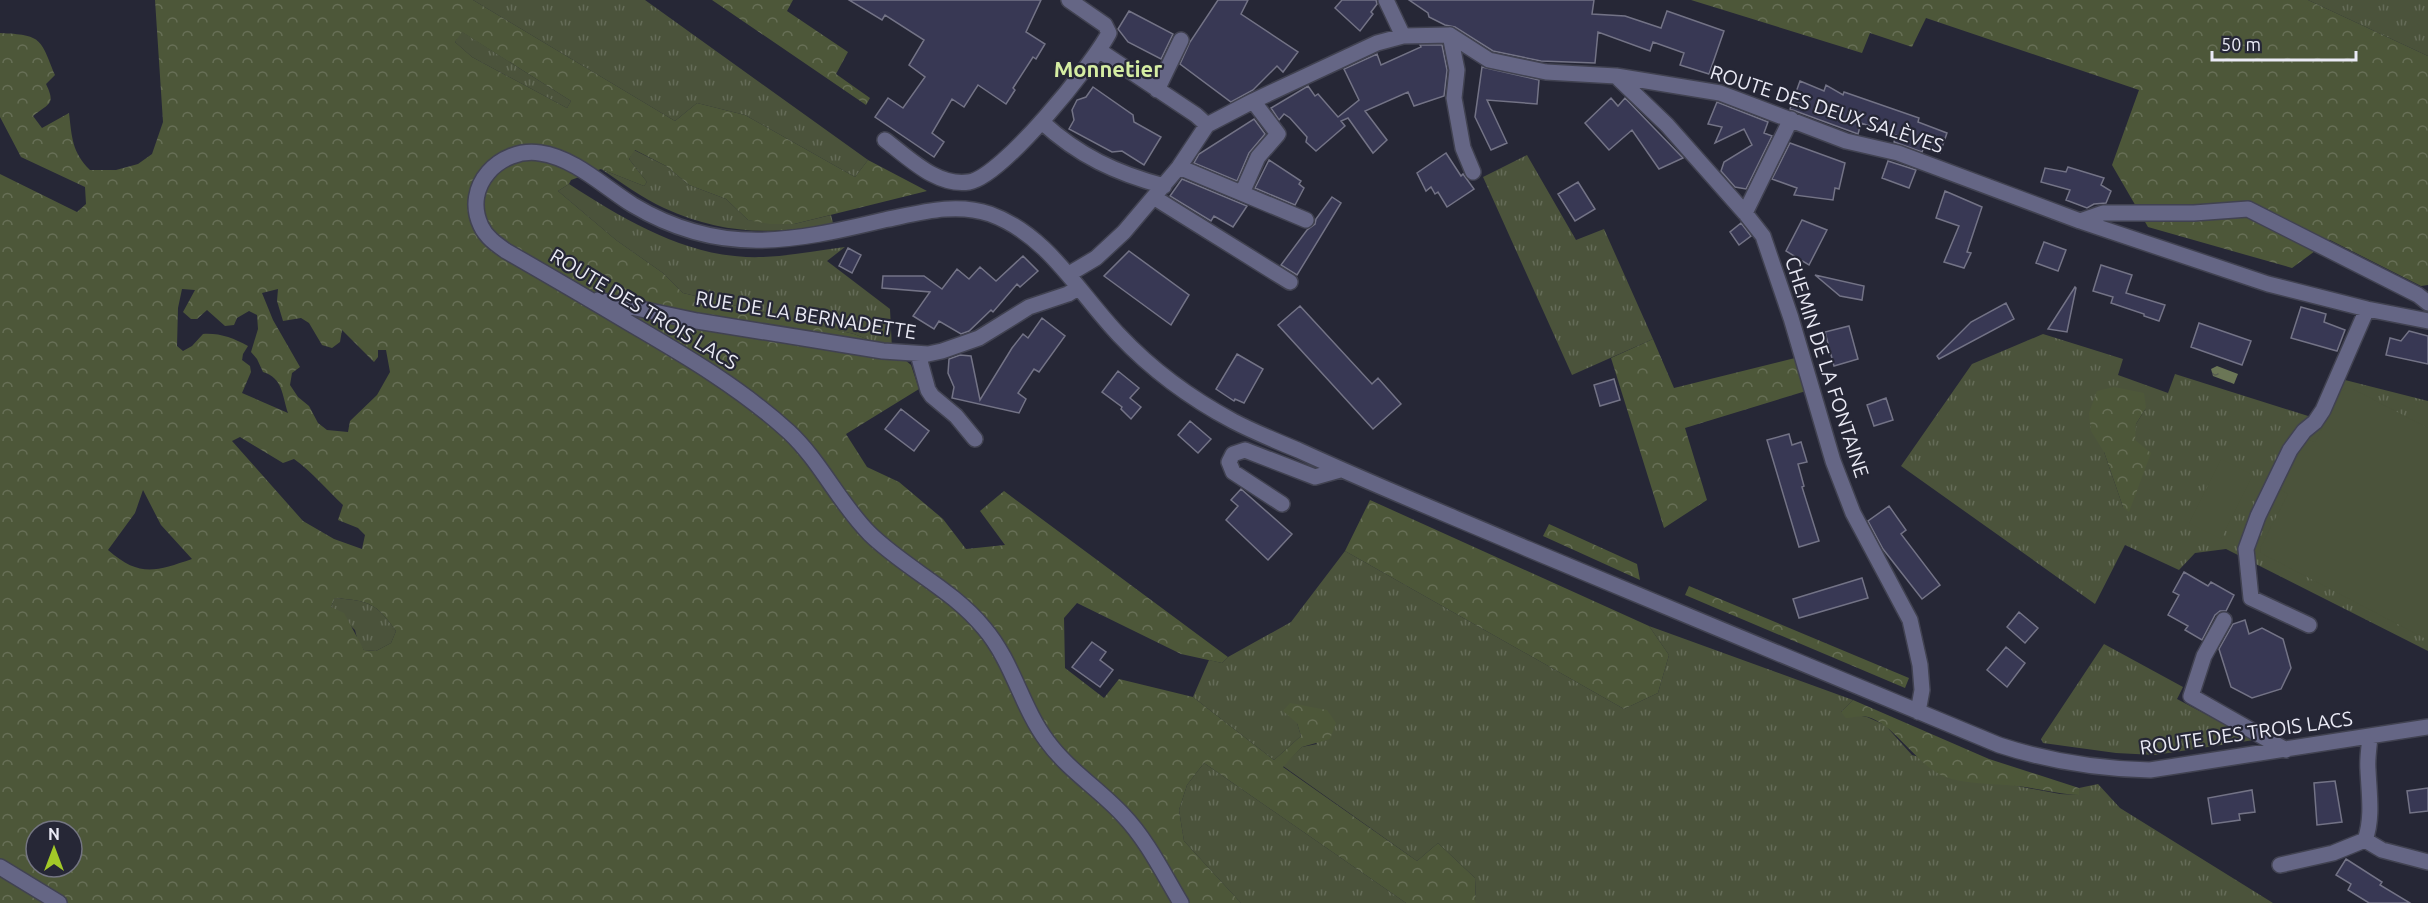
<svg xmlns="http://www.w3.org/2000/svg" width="2428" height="903" font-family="Ubuntu,sans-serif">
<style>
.grass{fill:url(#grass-tufts);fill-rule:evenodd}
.forest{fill:url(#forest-crowns);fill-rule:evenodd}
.pitch{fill:#4b533b}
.water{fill:url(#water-ripples)}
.building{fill:#383854;stroke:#737386;stroke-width:1.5}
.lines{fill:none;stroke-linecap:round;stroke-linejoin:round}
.minor-casing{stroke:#414251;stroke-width:18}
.minor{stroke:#656685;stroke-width:15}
.labels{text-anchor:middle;stroke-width:4.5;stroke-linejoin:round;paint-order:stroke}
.street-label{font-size:20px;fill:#eaeaf5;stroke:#262736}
.quarter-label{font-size:22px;font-weight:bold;fill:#d5eda3;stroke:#262736}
</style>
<defs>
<pattern id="grass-tufts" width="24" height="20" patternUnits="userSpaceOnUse" patternTransform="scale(1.5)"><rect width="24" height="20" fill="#4b533b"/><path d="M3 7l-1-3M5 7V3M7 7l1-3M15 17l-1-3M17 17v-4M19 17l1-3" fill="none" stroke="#656c58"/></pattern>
<pattern id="forest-crowns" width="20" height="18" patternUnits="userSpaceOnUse" patternTransform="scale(1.5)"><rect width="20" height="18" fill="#4d5739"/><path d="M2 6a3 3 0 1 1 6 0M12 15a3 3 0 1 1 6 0" fill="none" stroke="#676f56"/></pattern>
<pattern id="water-ripples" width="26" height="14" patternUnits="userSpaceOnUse" patternTransform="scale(1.5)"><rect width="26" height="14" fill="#6b7656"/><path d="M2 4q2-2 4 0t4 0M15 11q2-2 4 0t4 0" fill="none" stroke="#585e50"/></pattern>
</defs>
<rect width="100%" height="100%" fill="#262736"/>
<path class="grass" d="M473,0H645L868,160L855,177L745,115L697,103L675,121Z
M2308,0H2428V56Z
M461,31L571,101L567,108L472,57L455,42Z
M634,150L666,166L689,185L726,199L748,220L794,224L831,215L833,223C772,236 721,234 664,208C642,198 621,182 601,169L644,186L647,182L629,159Z
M1527,155L1576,240L1604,229L1653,339L1572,375L1483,177Z
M569,184C628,222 691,260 763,257C791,256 818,250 845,247L827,261L890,309L892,349L854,334L683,293L663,273L616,240L558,191Z
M2043,334L2123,359L2118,375L2168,393L2175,374L2324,421L2345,380L2428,401V651L2226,549L2195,553L2179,570L2125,545L2095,604L1901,466L1972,364ZM2146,408L2136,424L2123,507L2104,452Z
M1345,551L1624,709L1658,693L1669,655L1649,626L1853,700L1841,712L1867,717L1885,725L1912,755L2017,786L2060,794L2079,795V788L2098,784L2120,808L2273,903H1476L1475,878L1438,843L1417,861L1283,766L1302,747L1317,744L1297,723L1301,736L1274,760L1193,697L1209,660L1222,663L1228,657L1291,622Z
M335,598C370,601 376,603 396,631L391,643L376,651L364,650L358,642L355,630L331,607Z
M2104,644L2183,687L2177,699L2254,740L2155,755L2116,753L2043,743L2041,739Z
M1204,763L1406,903H1241L1184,841L1179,810L1187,785Z"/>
<path class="forest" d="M155,0H473L675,121L697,103L745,115L855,177L868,160L927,191L794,224H770L748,220L726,199L689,185L666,166L635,150L629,159L647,182L644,186L601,169L571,180L569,184L558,191L616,240L663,273L683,293L854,334L892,349L911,365L919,389L846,434L867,467L899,482L943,519L966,549L1005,545L980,511L1004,491L1228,657L1222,663L1181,654L1077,603L1064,618L1065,668L1104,698L1119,679L1193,697L1274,760L1301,736L1297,723L1283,711L1290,703L1327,710L1336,723L1330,739L1302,747L1283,767L1417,861L1438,843L1475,878L1476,903H1406L1204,763L1187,785L1179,810L1184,841L1241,903H0V174L77,212L86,204L85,187L21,157L0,117V33C42,35 40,38 55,75L46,84C56,105 49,103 33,116L42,128L69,113C72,138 72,152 90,170H116L138,164L152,154L163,122ZM462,32L571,101L567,108L472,57L455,42ZM182,289L195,290L183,312L191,319H197L207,310L225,326L234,325L237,318L249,311L257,315L258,329L251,352L257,359L263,372C283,378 282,395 288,413L242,393L251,372L250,366L242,360L243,354L248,346C233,338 220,333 203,334L192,346L183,351L177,346L178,308ZM278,289L277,301L283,321L301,318L309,323L322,345L332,348L340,342L342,330L374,362L378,357V350H386L390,372L377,395L350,421L348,432L327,430L318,423L309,406L298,397L290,385L292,373L300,367L273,320L262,293ZM240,437L283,463L294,459C312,472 327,490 343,505L338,520L358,528L365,535L362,549L334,539L303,521L232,441ZM143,490L161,525L192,559C156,571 140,578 108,550L135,513ZM335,598C370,601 376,603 396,631L391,643L376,651L364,650L344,613L331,607ZM36,831H72V867H36Z
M712,0H793L787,11L848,52L836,74L870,98L866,105Z
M1691,0H2308L2428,56V285L2421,286L2330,240L2292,268L2148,227L2112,165L2139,90L1926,18L1912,47L1870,33L1862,53Z
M1653,339L1674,388L1795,358L1806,391L1685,428L1707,500L1664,528L1611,358Z
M2114,387L2144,393L2146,408L2136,424L2135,440L2151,453L2129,512L2123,507L2104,452L2091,431L2089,413L2097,391Z
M1370,500L1649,626L1669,655L1658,693L1624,709L1345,551Z
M1549,524L1637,564L1640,580L1543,536Z
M1689,586L1909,678L1905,688L1685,595Z
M1853,700L1989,759L2079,788V795C2057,794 2037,788 2016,786C1992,783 1966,785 1943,776C1915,763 1894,724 1868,717C1862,715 1852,718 1846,718L1841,712Z"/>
<path class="pitch" d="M2346,388H2351L2428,428V640L2261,553L2260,548L2288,494L2280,489L2306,439L2315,442L2342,391Z
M2221,459L2253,475L2221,539L2189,523Z"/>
<path class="water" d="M2217,366L2238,374L2234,384L2213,376L2211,369Z"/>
<path class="building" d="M849,0H1041L1026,32L1045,44L1036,59L1033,57L1013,88L1015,90L1006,104L978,85L964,107L952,99L932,133L944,142L934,157L875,117L888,98L903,108L925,77L909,65L924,40L885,15L882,20Z
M1218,0H1248L1241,14L1298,52L1283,72L1277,66L1253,90L1231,102L1180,64L1190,42Z
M1342,0H1376L1377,4L1371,12L1373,14L1360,31L1335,8Z
M1409,0H1594L1592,14L1625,16L1661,28L1667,11L1724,31L1709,74L1680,65L1684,53L1653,42L1650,51L1598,32L1595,63L1541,61L1493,51L1455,27L1445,25L1429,17L1428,13Z
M1129,11L1173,34L1161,59L1128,42L1118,29Z
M1420,45H1442L1447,70L1444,96L1414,106L1408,92L1365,111L1387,140L1373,153L1348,118L1341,121L1345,126L1316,151L1306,142L1307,137L1290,118L1284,114L1279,120L1271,108L1308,86L1315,96L1318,94L1338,117L1359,100L1344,69L1377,54L1381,65L1421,47Z
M1482,67L1539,80L1537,104L1487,100L1507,143L1491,150L1475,117Z
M1800,81L1824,91L1826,85L1843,95L1844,92L1919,118L1918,122L1947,133L1940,153L1924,147L1922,152L1894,142L1896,135L1861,123L1858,134L1790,109Z
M1093,87L1133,115L1134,122L1161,137L1144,165L1122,151L1112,152L1069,129L1074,120L1072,110L1077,100L1086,97Z
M1611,98L1618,106L1625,98L1683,158L1659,169L1632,130L1609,150L1585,123Z
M1717,102L1768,122L1764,133L1772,136L1746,189L1735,187L1721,171L1724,162L1752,145L1744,129L1715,143L1722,127L1708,124Z
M1254,119L1265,134L1249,153L1237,181L1194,163L1199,154Z
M1790,143L1845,163L1839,189L1835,188L1833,200L1794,195L1797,188L1772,179Z
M1446,153L1461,176L1463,174L1474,189L1447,207L1438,192L1435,194L1431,187L1426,191L1417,173Z
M1269,160L1301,181L1299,184L1304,188L1295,205L1255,188Z
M1888,161L1916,170L1909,188L1882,178Z
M2068,167L2104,178L2101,185L2111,191L2106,203L2094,204L2087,208L2066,200L2070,190L2041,182L2045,168L2066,172Z
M1182,179L1247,206L1233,227L1214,216L1211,221L1170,196Z
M1578,182L1595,209L1575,221L1558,194Z
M1945,191L1982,207L1967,252L1971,253L1964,268L1944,262L1959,226L1936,218Z
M1332,197L1341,203L1297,275L1281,265L1307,230L1315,224L1316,219Z
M1802,220L1827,230L1809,265L1786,251Z
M1741,223L1751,236L1739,245L1730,232Z
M2044,242L2066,250L2058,271L2036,263Z
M848,248L861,255L852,273L839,266Z
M1129,251L1189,295L1171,325L1104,276Z
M1023,256L1038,271L1020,287L1017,284L993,312L991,310L969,331L961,334L939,321L934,329L913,316L930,292L882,288L883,276H924L942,289L957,269L969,279L980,267L996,281Z
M2101,265L2132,275L2126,293L2165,305L2159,321L2144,316V314L2111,303L2113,297L2093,291Z
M1815,275L1864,286L1862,300L1840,296Z
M2075,287L2076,288L2067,332L2048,329Z
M2006,303L2014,319L1939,359L1937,356L1971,322Z
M1300,306L1372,384L1378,378L1401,404L1373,429L1278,325Z
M2301,307L2326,314L2324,322L2345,330L2337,351L2291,338Z
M1042,318L1065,336L1039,372L1034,369L1018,393L1026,399L1019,413L952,398L954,387L948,373L949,359L960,355L971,356L980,400L1012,348L1023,334L1028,338Z
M2199,323L2251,341L2242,365L2191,347Z
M1849,326L1858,359L1834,366L1825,332Z
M2409,331L2428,336V364L2386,355L2390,338L2401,341Z
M1237,354L1263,369L1244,403L1235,399L1234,401L1216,389Z
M1118,371L1139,388L1130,398L1141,407L1131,419L1121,409L1122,407L1102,392Z
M1614,379L1620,400L1600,406L1594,385Z
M1886,398L1893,420L1874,426L1867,405Z
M901,409L929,431L914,451L885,429Z
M1190,421L1211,439L1198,453L1178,435Z
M1789,434L1792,445L1801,442L1807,462L1798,464L1804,486L1802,487L1819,541L1799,547L1767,440Z
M1241,489L1292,534L1268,560L1226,520L1238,506L1231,500Z
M1889,506L1906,530L1901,534L1940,585L1922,599L1883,549L1868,521Z
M2184,572L2208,586L2211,582L2234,595L2226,611H2220L2215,615L2202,640L2185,630L2188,626L2168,615L2179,595L2173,592Z
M1862,578L1868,598L1799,618L1793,599Z
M2019,612L2038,628L2025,643L2007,627Z
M2245,620L2249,634L2262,628L2283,639L2291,668L2281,689L2252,698L2231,687L2219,649L2233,624Z
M1092,642L1106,652L1100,660L1113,670L1100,687L1072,667Z
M2006,647L2025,663L2007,687L1987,670Z
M2335,781L2342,822L2317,825L2314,783Z
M2428,788V811L2410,813L2407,791Z
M2252,790L2255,812L2239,814L2240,820L2212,824L2208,798Z
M2346,859L2382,882L2380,885L2410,903H2369L2348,890L2351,884L2336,875Z"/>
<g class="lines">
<defs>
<path id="minor" d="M1386,0L1403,36
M1450,35L1457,70L1454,98L1463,148L1473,172
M1100,51L1196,115L1207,125
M1616,76L1667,125L1745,213L1763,236L1791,318L1833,461L1853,513L1910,620L1920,665L1922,690L1918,712
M1157,90L1181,40
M1042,122C1079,156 1116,173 1164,186
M885,140C909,158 937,187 969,182C1002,177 1093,64 1109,33L1105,25L1069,0
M1179,167L1306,220
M1242,193L1258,157L1278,134L1253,101
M1155,198L1290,282
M1745,213L1791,119
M2080,221L2103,213H2194L2248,209L2418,295L2428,303
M1069,274L1096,258L1124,232L1179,167L1207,125L1253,101L1377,43L1403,36L1450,35L1489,60L1546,72L1616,76L1720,93L1846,141L1898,153L2080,221L2268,284L2367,309L2428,321
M598,300L697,321L883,351L928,354L942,351L979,338L1029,307L1068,294L1078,288
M918,354L928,390L932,396L956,416L975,439
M1282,504L1233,472L1229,462L1233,454L1245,450L1315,477L1340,470
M2224,620L2204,656L2191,696L2286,750
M2309,625L2251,598L2246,549L2258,516L2290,450L2304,431L2315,422L2323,410L2367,309
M2370,737C2369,748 2367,759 2368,770C2369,794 2373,818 2365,840L2382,850L2428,862
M2280,865L2333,853L2365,840
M0,867L59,903
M1181,903C1163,873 1147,840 1123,815C1099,789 1068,770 1047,741C1021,706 1013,662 984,628C952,589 906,569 870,534C839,503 821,462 789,432C742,389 686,356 631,324C589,299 548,275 506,251C496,244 486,237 481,226C462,186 500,147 540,153C575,158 604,187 633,205C720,257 792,242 884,220C919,213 955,202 990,214C1048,235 1078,292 1119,335C1151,369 1190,398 1233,421C1254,432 1276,441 1298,450C1374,485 1451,516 1528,549C1685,614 1842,681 1999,745C2048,761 2098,769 2150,770L2428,727"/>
</defs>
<use href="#minor" class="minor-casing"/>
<use href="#minor" class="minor"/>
</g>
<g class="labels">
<g class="street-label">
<text transform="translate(1827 109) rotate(18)" y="7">ROUTE DES DEUX SALÈVES</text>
<text transform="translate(644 309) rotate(31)" y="7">ROUTE DES TROIS LACS</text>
<text transform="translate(806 315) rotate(9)" y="7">RUE DE LA BERNADETTE</text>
<text transform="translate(1827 367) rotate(72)" y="7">CHEMIN DE LA FONTAINE</text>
<text transform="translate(2246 733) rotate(-8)" y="7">ROUTE DES TROIS LACS</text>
</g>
<g class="quarter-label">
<text x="1108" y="77">Monnetier</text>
</g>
</g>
<g transform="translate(54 849)"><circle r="28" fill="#262736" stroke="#747582" stroke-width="1.5"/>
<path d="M0-4.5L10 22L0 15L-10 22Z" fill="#a2c928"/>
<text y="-9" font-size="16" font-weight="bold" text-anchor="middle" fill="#eaeaf5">N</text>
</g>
<path d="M2212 51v9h144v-9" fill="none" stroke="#eaeaf5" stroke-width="3"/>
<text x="2221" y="51" font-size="18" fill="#eaeaf5" stroke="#262736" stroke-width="4.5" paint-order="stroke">50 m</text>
</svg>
